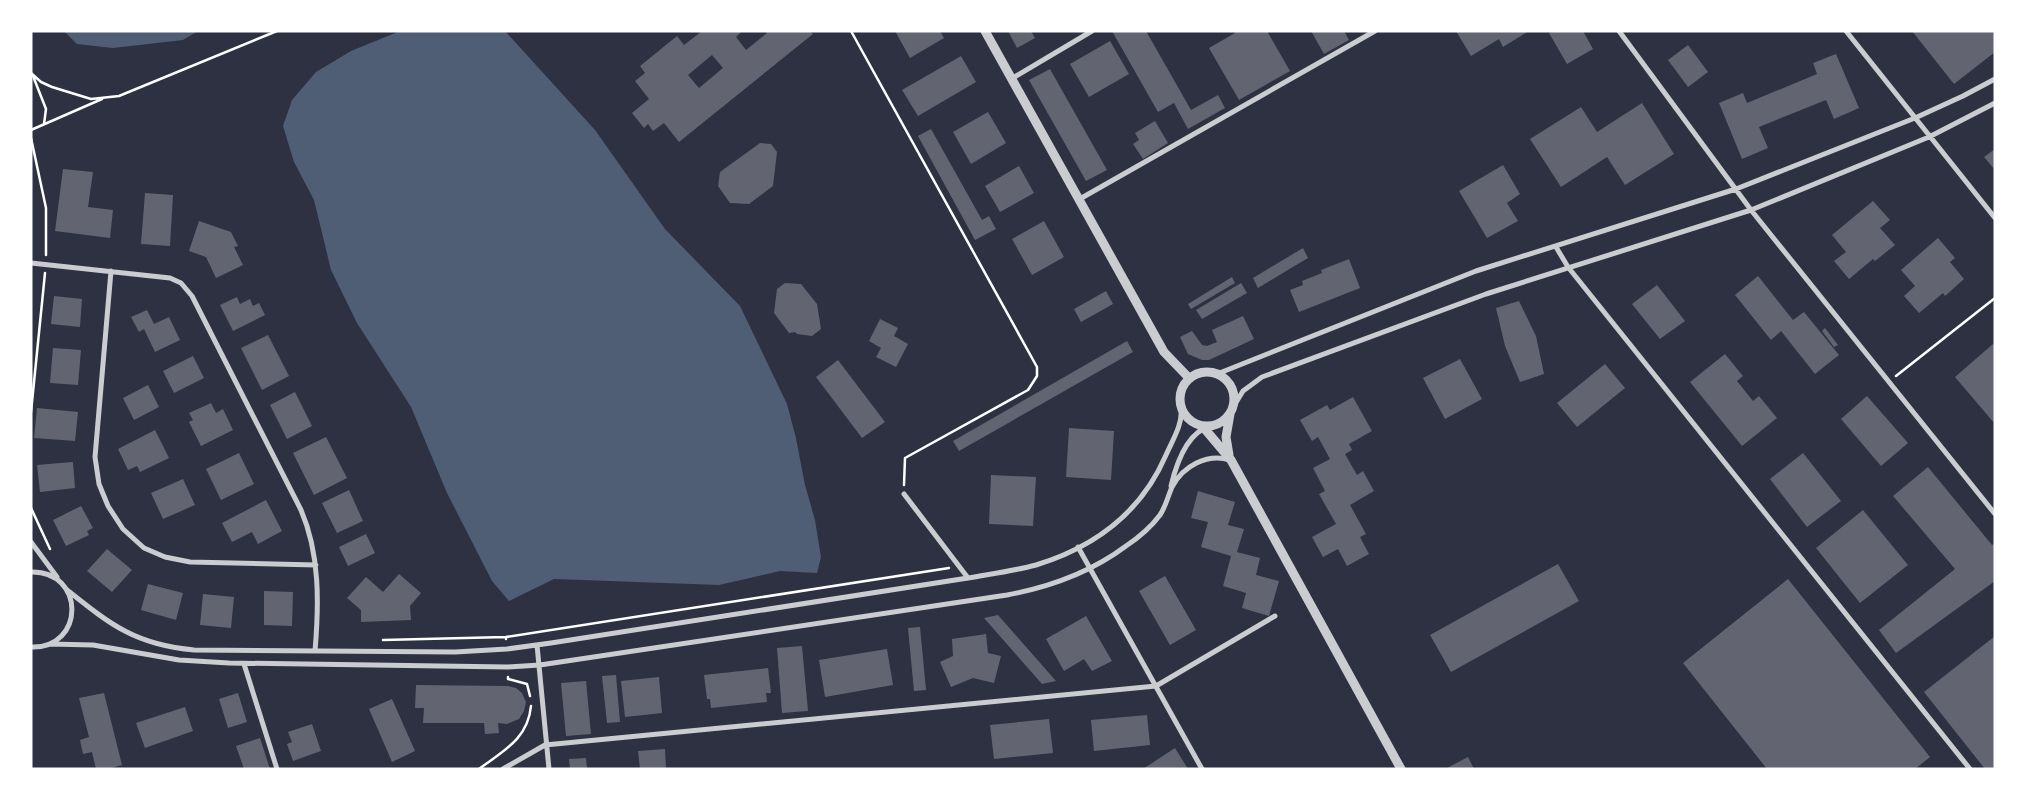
<svg xmlns="http://www.w3.org/2000/svg" width="2026" height="800" font-family="'PT Serif',serif">
<style>
.water{fill:#4f5d75}
.building{fill:#626471;fill-rule:evenodd}
.lines{fill:none;stroke-linecap:round;stroke-linejoin:round}
.path{stroke:#fff;stroke-width:2.5}
.minor{stroke:#caccd0;stroke-width:5}
.tertiary{stroke:#caccd0;stroke-width:9}
</style>
<rect width="100%" height="100%" fill="#2d3142"/>
<path class="water" d="M64,31H198L183,40L113,48L77,44Z
M400,31H505L595,130L665,229L740,306L787,404L796,438L805,485L815,520L821,557L817,573L780,571L719,585L554,579L509,601L492,581L447,493L411,407L357,323L331,270L314,200L294,162L283,126L292,100L316,72L351,51Z"/>
<path class="building" d="M702,31H742L736,37L746,50L767,33L765,31H810L813,34L679,142L664,123L653,131L648,124L644,128L632,113L649,99L635,81L645,73L640,66L677,36L684,45ZM712,55L723,68L699,88L688,75Z
M895,31H940L944,38L910,58Z
M1008,31H1031L1035,38L1017,48Z
M1112,31H1146L1191,110L1218,95L1225,108L1188,129L1174,103L1158,112Z
M1234,31H1267L1290,71L1239,100L1209,48L1235,33Z
M1311,31H1344L1349,40L1324,54Z
M1456,31H1529L1503,47L1499,39L1471,56Z
M1552,31H1583L1593,49L1567,64L1549,33Z
M1912,31H1995V52L1954,84Z
M1110,41L1129,74L1089,97L1070,64Z
M1688,45L1708,72L1688,87L1668,60Z
M1836,54L1859,108L1834,119L1826,100L1759,127L1768,148L1742,159L1719,103L1743,93L1747,103L1817,74L1813,63Z
M961,56L976,82L918,116L902,90Z
M1050,69L1107,170L1086,181L1029,80Z
M1642,103L1674,154L1625,185L1607,157L1561,187L1530,139L1581,107L1597,132Z
M988,112L1006,143L971,164L953,132Z
M1155,121L1168,143L1143,159L1133,144L1139,140L1135,133Z
M931,129L982,220L989,216L996,229L975,240L918,136Z
M760,143L771,144L777,152L773,186L749,204L730,203L718,186L720,172Z
M1995,149V170L1984,157Z
M1503,165L1520,194L1507,203L1518,221L1487,238L1459,191Z
M1019,166L1034,193L1000,212L985,186Z
M63,169L93,172L88,207L113,210L110,238L55,231Z
M145,193L173,195L170,246L141,244Z
M1873,201L1890,220L1880,228L1895,245L1875,261L1873,259L1849,279L1834,261L1846,252L1832,235Z
M199,221L231,232L238,246L234,247L243,265L216,278L206,257L189,251Z
M1044,221L1064,257L1032,275L1012,239Z
M1938,238L1955,258L1950,262L1964,279L1945,296L1943,293L1919,313L1904,296L1915,286L1901,270Z
M1303,248L1308,258L1258,288L1253,278Z
M1349,259L1360,288L1299,312L1290,290L1303,285L1302,281L1322,273L1321,270Z
M1758,276L1793,320L1804,312L1839,355L1815,374L1781,331L1771,340L1735,295Z
M1232,277L1235,283L1191,309L1188,304Z
M785,283L801,284L817,304L821,329L812,336L797,334L795,332L789,333L774,313L777,289Z
M1241,283L1247,293L1202,319L1196,310Z
M1657,285L1685,321L1660,339L1632,304Z
M1106,291L1113,304L1081,322L1074,309Z
M54,296L82,299L80,327L51,324Z
M237,297L240,304L250,299L253,306L259,303L265,315L233,331L220,305Z
M1519,301L1536,336L1544,374L1520,382L1505,346L1496,308Z
M147,310L154,324L169,317L180,340L155,352L144,329L139,332L131,317Z
M1243,316L1254,339L1209,360H1202L1188,354L1180,337L1192,331L1202,345L1207,346L1217,342L1212,330Z
M880,319L898,328L894,336L908,344L896,367L876,357L881,348L869,341Z
M1825,328L1838,345L1834,347L1822,331Z
M268,335L289,376L262,390L241,348Z
M1127,341L1133,352L959,451L953,441Z
M1993,344L1995,346V424L1955,377Z
M53,348L81,350L78,385L50,383Z
M1725,354L1743,376L1737,381L1753,401L1759,396L1777,418L1742,446L1690,382Z
M193,356L204,378L174,393L163,371Z
M1460,359L1482,399L1445,419L1423,378Z
M838,360L885,422L862,438L816,377Z
M1605,364L1625,388L1577,427L1557,403Z
M148,385L159,407L134,420L123,398Z
M295,392L312,426L287,439L270,405Z
M1867,396L1908,443L1881,466L1841,419Z
M1353,397L1372,431L1349,444L1352,450L1345,454L1357,475L1363,471L1374,491L1350,505L1366,534L1360,537L1369,554L1347,566L1338,549L1323,557L1312,537L1336,524L1319,494L1325,491L1313,468L1330,459L1318,437L1312,441L1300,420L1327,405L1330,410Z
M211,403L216,413L223,409L233,430L201,446L189,422L193,420L189,413Z
M37,408L78,412L75,441L34,438Z
M1069,428L1114,431L1111,480L1066,477Z
M155,430L169,458L140,472L137,466L128,470L118,449Z
M326,437L347,478L314,495L293,453Z
M239,453L254,484L221,500L206,469Z
M1803,453L1841,501L1807,527L1770,479Z
M73,462L75,488L40,492L37,465Z
M1928,467L1992,545L1995,543V581L1896,653L1879,630L1955,569L1893,496Z
M991,475L1036,477L1033,526L989,524Z
M183,479L195,505L163,519L151,493Z
M349,490L363,521L337,533L322,503Z
M1198,491L1235,502L1228,525L1244,529L1237,552L1260,558L1256,575L1279,581L1269,616L1242,608L1246,593L1223,586L1231,556L1201,547L1208,522L1191,518Z
M266,500L282,531L258,544L252,532L232,542L222,523Z
M81,506L93,528L87,531L89,535L66,546L53,520Z
M1863,510L1908,565L1860,603L1816,548Z
M366,534L375,553L348,566L339,547Z
M107,549L132,570L112,592L87,571Z
M1558,564L1579,601L1451,672L1430,635Z
M399,574L421,593L410,606L411,620L361,622V610L347,598L366,577L383,592Z
M1165,576L1196,630L1170,645L1139,591Z
M1788,579L1930,757L1915,769H1767L1683,663Z
M148,584L183,593L176,620L141,610Z
M264,591L293,592L292,626L264,625Z
M203,594L234,597L231,628L200,625Z
M998,615L1056,681L1042,684L984,618Z
M1086,616L1112,661L1092,671L1084,659L1064,671L1046,639Z
M920,627L926,690L914,691L908,628Z
M986,634L988,653L1001,656L994,683L973,678L951,687L940,662L953,656L952,639Z
M1995,636V769H1985L1924,692Z
M802,646L808,711L782,713L777,648Z
M887,649L893,685L825,697L819,660Z
M768,668L771,693H766L767,702L711,708L710,699H707L704,675Z
M616,675L620,722L607,723L602,676Z
M659,677L662,713L625,717L621,681Z
M586,681L591,734L566,736L561,683Z
M416,685L508,686L516,688L522,693L526,702L524,711L519,719L507,724L498,723L499,733L485,734L484,723H423L424,708H415Z
M104,693L122,765L108,769H96L92,752L83,754L80,740L89,737L79,698Z
M238,693L247,722L228,728L219,699Z
M392,699L415,751L392,762L369,709Z
M185,707L193,731L145,748L136,723Z
M1147,715L1150,745L1094,751L1091,720Z
M1049,719L1053,753L994,759L990,725Z
M312,724L321,751L293,761L287,744L292,742L288,732Z
M260,738L270,769H244L236,746Z
M1175,748L1188,769H1143Z
M665,749L666,769H640L638,751Z
M1468,757L1474,769H1445Z
M586,758L587,769H570L569,759Z"/>
<g class="lines">
<path class="path" d="M851,31L1037,367V376L1028,390L905,458L904,485
M31,73L41,82L52,87L91,99L119,96L277,31
M33,76L46,109L44,124
M31,130L102,99
M31,138L46,208V255
M1896,376L1995,298
M31,412L45,273
M31,508L50,549
M506,639V637L949,568
M383,640L506,637
M508,677V679L527,684L530,696
M479,769C503,751 528,739 531,706"/>
<path class="minor" d="M1619,31L1751,210L1995,514
M1846,31L1995,218
M1011,79L1092,31
M1078,200L1375,31
M1556,247L1568,267L1970,769
M31,263L170,278L181,283L192,296L301,510C320,554 319,604 315,651
M111,271L95,457L99,484L108,506L123,529L144,548L165,557L190,562L316,565
M1217,374L1476,271L1736,189L1915,118L1963,96L1995,79
M1232,409L1243,391L1262,377L1486,294L1751,210L1929,137L1995,103
M1171,486C1176,465 1186,433 1210,426
M904,494L968,578
M31,542L57,577
M1078,547L1202,769
M31,572C86,571 85,649 31,647
M67,590C111,625 136,645 194,650L455,652L507,649L551,643L968,578C990,574 1014,571 1036,565C1095,547 1141,513 1166,455C1172,441 1183,424 1181,409
M50,644L93,645L179,660L229,663L508,667L540,665L1007,595C1050,587 1090,573 1126,546C1138,538 1151,527 1160,515C1166,506 1168,496 1172,487C1183,466 1207,453 1230,460
M537,645L549,769
M244,664L277,769
M503,769L545,745L1156,686L1275,616"/>
<path class="tertiary" d="M985,31L1164,352L1189,378
M1180 399a27 27 0 1 1 54 0a27 27 0 1 1-54 0Z
M1199,425L1204,428L1231,460L1401,769
M1229,455L1226,437L1230,414"/>
</g>
<rect width="2026" height="800" fill="none" stroke="#ffffff" stroke-width="65"/>
</svg>
